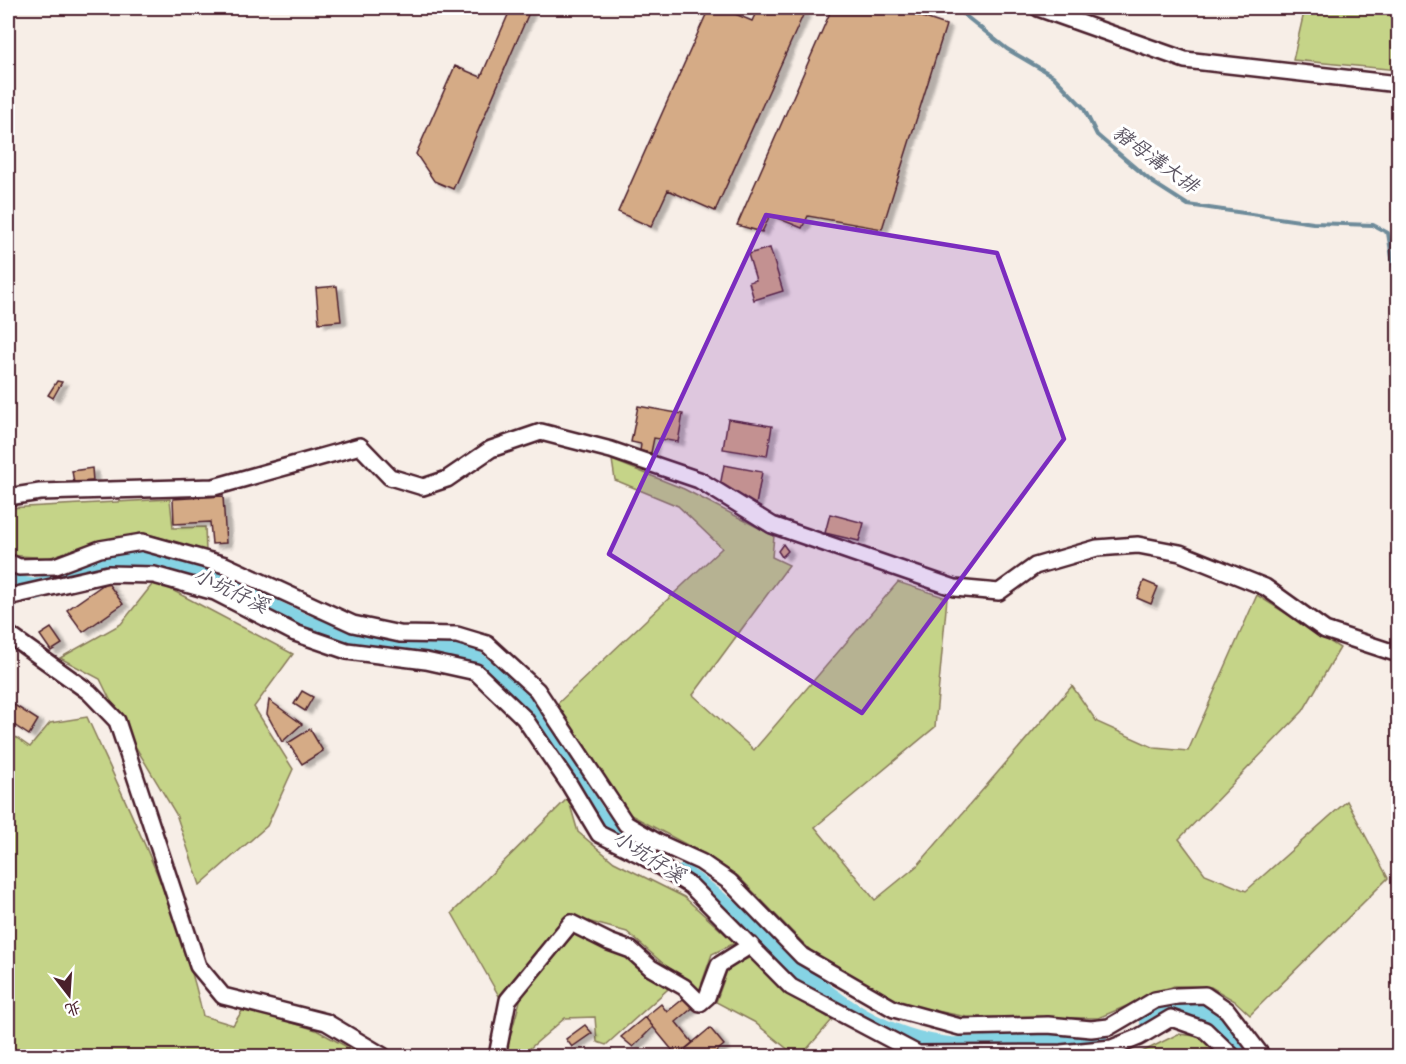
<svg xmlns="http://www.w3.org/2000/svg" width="1406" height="1064" font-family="Kalam,'LXGW WenKai TC',sans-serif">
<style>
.green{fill:#c5d488;stroke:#887a5a;stroke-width:1.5}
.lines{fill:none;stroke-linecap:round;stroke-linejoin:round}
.stream{stroke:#6e8b9a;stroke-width:4}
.river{stroke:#86d3e4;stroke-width:22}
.building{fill:#d5ab86;stroke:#4a1f2b;stroke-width:1.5;filter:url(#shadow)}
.minor-casing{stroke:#4a1f2b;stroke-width:20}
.minor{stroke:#fff;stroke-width:15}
.marked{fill:#7b2cbf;fill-opacity:0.2;stroke:#7b2cbf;stroke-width:4.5;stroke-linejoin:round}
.labels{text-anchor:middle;stroke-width:6;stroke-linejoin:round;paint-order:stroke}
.water-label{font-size:20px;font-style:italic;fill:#5c5562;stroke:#fff}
</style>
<defs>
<filter id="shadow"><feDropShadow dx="6" dy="3.5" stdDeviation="1.5" flood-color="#0004"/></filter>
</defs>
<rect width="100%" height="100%" fill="#f7eee7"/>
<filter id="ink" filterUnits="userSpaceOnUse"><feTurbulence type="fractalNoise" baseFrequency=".0167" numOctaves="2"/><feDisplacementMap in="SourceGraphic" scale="12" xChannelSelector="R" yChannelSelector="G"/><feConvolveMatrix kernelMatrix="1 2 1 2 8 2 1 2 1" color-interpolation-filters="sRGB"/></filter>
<g filter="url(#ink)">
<path class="green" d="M1305,8H1393L1398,21V70L1293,60Z
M612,460L684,489L774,536L772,557L789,565L693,695L754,750L898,582L947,598L935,727L815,827L875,900L918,865L1072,686L1097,722L1155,748L1188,751L1257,595L1340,648L1303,711L1179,839L1205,874L1246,891L1347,801L1388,878L1250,1015L1235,1001L1211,987L1174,986L1098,1018L967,1017L902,1004L811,951L738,876L706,855L629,814L556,705L722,548L678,506L615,480Z
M170,499L173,528L205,527L206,551L144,533L99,541L48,558L8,555V508Z
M155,581L293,654L254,707L293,769L267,826L200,885L176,814L123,726L100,679L60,658L121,624Z
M87,717C132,816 179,909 203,1016L233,1025L244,1008L316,1030L364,1056H8V732L30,747L50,723Z
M568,798L578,832L614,862L684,897L735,943L712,954L698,994L627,932L566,915L499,996L452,913Z
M576,932L603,949L629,956L643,972L668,989L606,1045L597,1042L595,1017L565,1018L521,1056H505L521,997Z
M753,956L792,994L832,1020L801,1056H796L754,1022L716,1002L728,968Z
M1178,1034L1205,1037L1217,1054L1214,1056H1134Z"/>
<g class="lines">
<path class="stream" d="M948,8L957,9L1007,49L1053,76L1083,107L1097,135L1152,182L1188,205L1313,223L1373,225L1388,233L1394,270L1398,275"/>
<path class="river" d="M8,585L36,590L91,569L132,561L177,565L304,625L358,644L442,651L474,661L527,707L595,816L611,835L631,845
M683,876C773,935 833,1036 950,1048C976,1050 1006,1044 1032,1043C1054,1041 1079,1051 1100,1046
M1151,1023C1198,995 1215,1023 1243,1056"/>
</g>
<path class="building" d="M511,8H531L453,189L434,181L416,154L455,66L481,77Z
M709,8H721L752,21L758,8H791L804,13L715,211L668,190L651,227L618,212Z
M832,8H895L946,25L882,229L808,216L802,228L770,215L762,232L737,225Z
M770,248L783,291L754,300L749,282L756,280L748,254Z
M337,286L341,321L319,323L316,288Z
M57,381L62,382L53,398L48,395Z
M638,406L683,414L678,442L654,438L651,453L640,451L641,444L631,442Z
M728,419L772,426L767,456L723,449Z
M724,465L762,472L756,505L720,486Z
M92,468L93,481L74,483L72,471Z
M223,496L226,543L212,544L210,522L174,524L173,499Z
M830,514L864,523L859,541L825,533Z
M783,544L788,551L782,557L778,551Z
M1144,581L1158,587L1151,604L1137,598Z
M107,582L123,604L83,632L67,610Z
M51,628L62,644L51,651L40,635Z
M302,691L313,697L305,711L294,704Z
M269,700L302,724L282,742L267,714Z
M8,701L38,720L29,735L8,721Z
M310,729L323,751L302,764L288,743Z
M688,995L696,1005L676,1022L693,1043L677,1056L645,1017L661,1004L667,1012Z
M645,1017L653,1027L633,1047L621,1037Z
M585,1025L592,1033L572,1047L566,1039Z
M710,1028L724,1045L711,1056H682L679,1054Z"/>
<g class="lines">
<defs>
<path id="minor" d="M1038,8L1185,60L1398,84
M8,497L40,492L214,487L360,446L390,477L423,487L447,479L491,449L541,432L611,450L699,480L772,525L955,588L999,592L1035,566L1097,548L1138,545L1180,553L1265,587L1325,630L1398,654
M8,562L19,567L55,566L100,549L142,542L225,565L353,624L400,634L457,635L487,644L537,690L626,824L657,842L701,862L730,882L802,956L894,1009L960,1027L1048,1025L1091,1029L1109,1027L1155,1000L1177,996L1205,995L1227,1010L1262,1056
M8,597L108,574L154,575L215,592L295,633L347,651L426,661L476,672L524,718L569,784L599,834L641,855L691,886L791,987L918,1054L1061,1053L1112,1048L1139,1037L1171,1018L1205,1030L1232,1056
M8,634L89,692L117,721L198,966L223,996L326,1022L383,1056
M497,1056L508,1000L571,923L609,942L631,950L651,968L684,987L700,1003L707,997L719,965L751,945"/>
</defs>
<use href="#minor" class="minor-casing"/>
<use href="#minor" class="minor"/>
</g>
</g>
<path class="marked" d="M766,215L997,253L1064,439L862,713L609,554Z"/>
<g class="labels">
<g class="water-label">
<text transform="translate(1156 159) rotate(36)" y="7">豬母溝大排</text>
<text transform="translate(231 590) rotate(25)" y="7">小坑仔溪</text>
<text transform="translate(649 856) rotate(32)" y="7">小坑仔溪</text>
</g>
</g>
<rect width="1406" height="1064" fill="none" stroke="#fff" stroke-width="30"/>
<rect x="15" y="15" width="1376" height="1034" fill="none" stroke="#4a1f2b" stroke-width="2" filter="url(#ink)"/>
<g transform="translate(69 995) rotate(163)" stroke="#ffffff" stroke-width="4.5" paint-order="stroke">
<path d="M0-4.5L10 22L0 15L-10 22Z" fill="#4a1f2b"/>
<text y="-9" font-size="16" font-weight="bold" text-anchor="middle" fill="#4a1f2b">北</text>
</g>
</svg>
